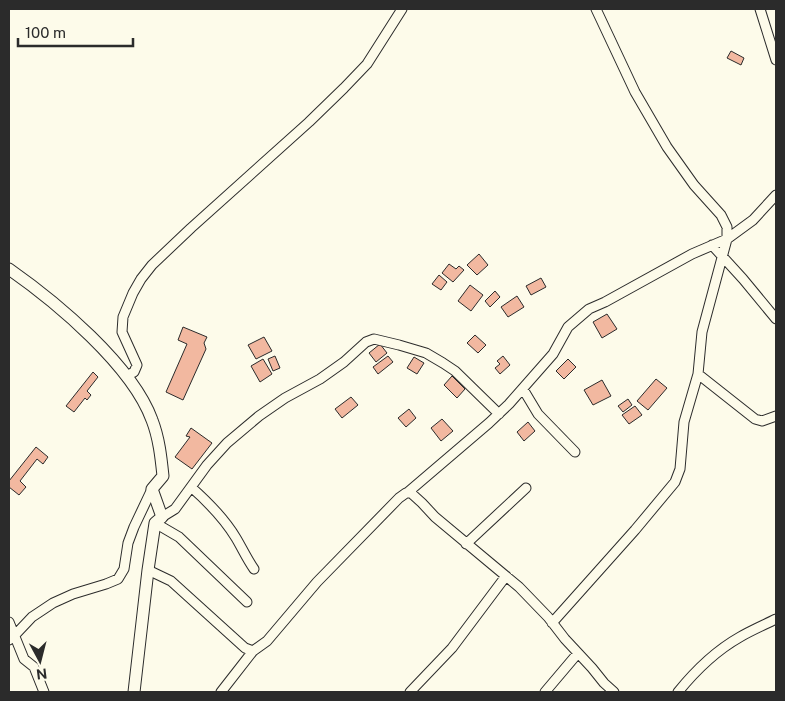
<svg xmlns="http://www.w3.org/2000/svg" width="785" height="701" font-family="'Public Sans',sans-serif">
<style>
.building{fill:#f2b8a0;stroke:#2b2b2b}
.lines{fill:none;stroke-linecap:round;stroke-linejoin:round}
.minor-casing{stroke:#2b2b2b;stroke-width:11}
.major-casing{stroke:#2b2b2b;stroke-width:13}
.minor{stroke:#fdfbea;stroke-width:9}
.major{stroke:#fdfbea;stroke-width:11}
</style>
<rect width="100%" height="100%" fill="#fdfbea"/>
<path class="building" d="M731,51L744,58L741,65L727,58Z
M479,254L488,265L477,275L467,265Z
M449,264L456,269L459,266L464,270L453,282L442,273Z
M439,275L447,282L441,290L432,284Z
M541,278L546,287L531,295L526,286Z
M470,285L483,295L471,311L458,301Z
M495,291L500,297L490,307L485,301Z
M517,296L524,307L508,317L501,307Z
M607,314L617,329L602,338L593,322Z
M183,327L207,337L204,343L206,349L183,400L166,392L187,344L178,340Z
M475,335L486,345L478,353L467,343Z
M264,337L272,351L256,359L248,345Z
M380,344L387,353L376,362L369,353Z
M275,356L280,368L273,371L268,359Z
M388,356L393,362L378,374L373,367Z
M503,356L510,365L500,374L495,368L500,364L497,361Z
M414,357L424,363L417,374L407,368Z
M263,359L272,374L260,382L251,366Z
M568,359L576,367L564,379L556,371Z
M93,372L98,377L87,391L91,395L87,400L85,398L74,412L66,406Z
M452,376L465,389L457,398L444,385Z
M656,379L667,388L648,410L637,401Z
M602,380L611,396L593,405L584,390Z
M351,397L358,405L342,418L335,409Z
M628,399L632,405L623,412L618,406Z
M635,406L642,415L629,424L622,415Z
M409,409L416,418L406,427L398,418Z
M442,419L453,431L441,441L431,428Z
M528,422L535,431L524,441L517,432Z
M191,428L212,443L192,469L175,457L190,437L186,436Z
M36,447L48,457L43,464L37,459L20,481L26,487L19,495L9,487V481Z"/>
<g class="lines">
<defs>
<path id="minor" d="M760,9L776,60
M712,245L743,279L776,319
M698,374L755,419L762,421L776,416
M126,376L134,372L137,365L122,332L123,317L133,293L141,279L152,265L191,228L309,122L344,88L367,64L402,9
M523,389L538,414L575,452
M191,487C208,502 224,518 236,538C242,548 247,559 254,569
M407,493L489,423L509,404L553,354L568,327L589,309L605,302L692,254L727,239L753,220L776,195
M162,517L175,509L207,465L227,443L259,416L285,398L320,379L344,362L366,342L374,339L399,345L426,353L443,363L455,371L499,414
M155,523L179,537L247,602
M466,544L526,488
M148,570L171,581L245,648L253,651L267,641L317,582L399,498L406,493H411L422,503L435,517L519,587L548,617L565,639L592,668L604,683L614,692
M9,622L24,659L34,667L44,692
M552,623L635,530L675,482L680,469L684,422L698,374L702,332L727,239V227L721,215L694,185L667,147L635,92L596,9
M9,640L14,636L32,617L53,603L73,594L106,584L118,579L124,569L128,543L134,527L152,489
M221,692L253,651
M410,692L452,648L506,576
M545,692L578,653
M678,692C695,671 717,650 740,637C752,630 764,625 776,619"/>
<path id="major" d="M9,269C56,302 132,365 152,420C159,438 161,457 163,476L152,489L162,517L155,523L148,570L134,692"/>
</defs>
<use href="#minor" class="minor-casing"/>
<use href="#major" class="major-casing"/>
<use href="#minor" class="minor"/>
<use href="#major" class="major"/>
</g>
<rect width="785" height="701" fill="none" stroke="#2b2b2b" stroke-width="20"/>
<g transform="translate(40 661) rotate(173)" stroke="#fdfbea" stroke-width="4" paint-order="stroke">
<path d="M0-4L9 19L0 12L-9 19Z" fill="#2b2b2b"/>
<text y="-8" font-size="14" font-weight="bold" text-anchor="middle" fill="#2b2b2b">N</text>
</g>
<path d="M18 38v8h115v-8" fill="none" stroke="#2b2b2b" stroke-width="2.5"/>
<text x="25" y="38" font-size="15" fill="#2b2b2b" stroke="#fdfbea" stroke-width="4" paint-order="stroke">100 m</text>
</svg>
